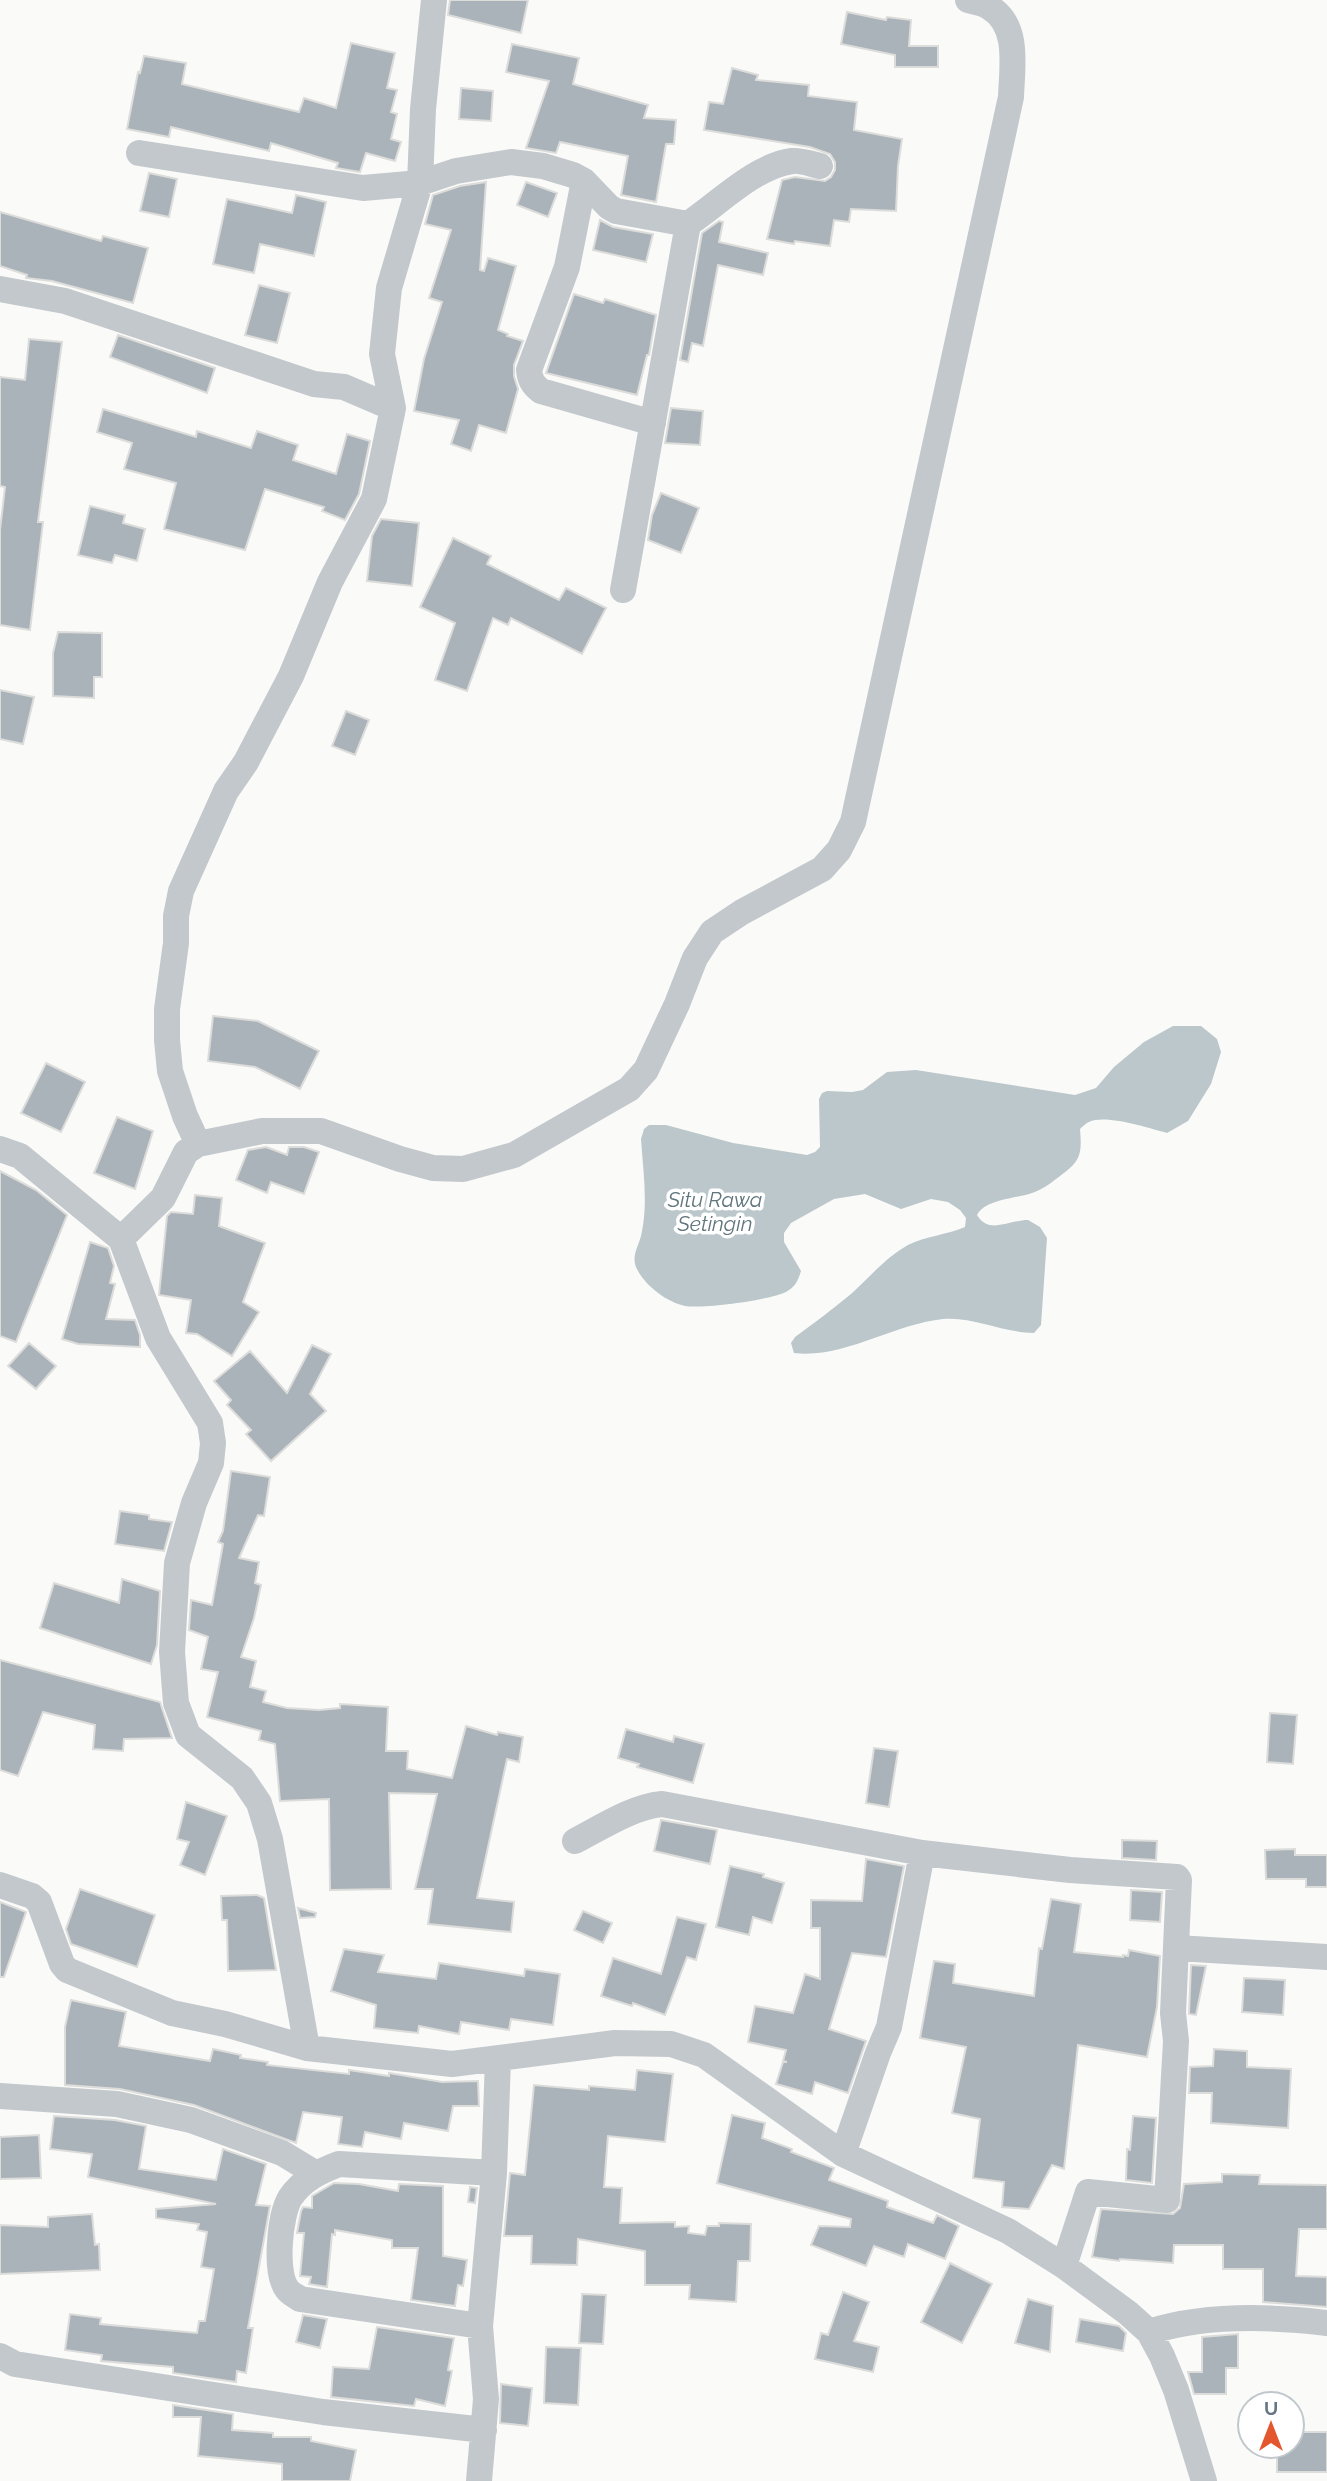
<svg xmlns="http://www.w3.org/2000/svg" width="1327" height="2481" font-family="Raleway,sans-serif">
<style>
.water{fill:#bbc7cb}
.building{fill:#aab3b9;stroke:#dcdcda;stroke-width:2}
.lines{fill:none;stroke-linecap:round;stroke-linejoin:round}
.street{stroke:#c3c8cc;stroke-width:26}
.labels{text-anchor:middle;stroke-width:7;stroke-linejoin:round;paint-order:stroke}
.water-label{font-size:21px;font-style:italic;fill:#60757c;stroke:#fff}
</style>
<rect width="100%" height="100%" fill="#fafaf8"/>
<path class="water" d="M1173,1026H1201L1217,1039L1221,1052L1211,1084L1188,1121L1167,1133C1148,1128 1106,1114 1089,1122C1086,1123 1082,1127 1080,1129C1082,1154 1081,1161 1060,1176C1051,1183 1043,1189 1032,1193C1015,1199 986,1199 977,1215C989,1235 1009,1220 1028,1220L1040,1227L1047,1238L1041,1325L1034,1333C1004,1333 973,1316 943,1319C894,1324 843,1359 794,1353L791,1343L795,1337C814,1323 833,1309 851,1294C870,1277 885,1258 908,1245C926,1236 946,1235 965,1227L966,1218L960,1210L948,1202L931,1199L901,1209L865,1194L834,1199L791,1223L784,1233V1242L801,1271C798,1281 795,1287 786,1292C770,1300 702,1309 685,1306C667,1302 647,1287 638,1271C629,1256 640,1246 642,1231C648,1202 643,1169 641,1139L644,1129L649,1125H666L733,1143L807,1155L815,1152L820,1147L819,1099L822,1093L827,1091L852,1092L863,1090L887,1072L916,1070L1075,1095L1096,1088L1114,1067L1144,1042Z"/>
<path class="building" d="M450,0H528L521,33L448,15Z
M847,12L886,20L887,17L911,20L909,46H938V67H895V55L841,44Z
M351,43L395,53L387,88L397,90L391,112L397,114L391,139L401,142L395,161L366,153L360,172L336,168L338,163L271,143L269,151L171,127L169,137L127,129L138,72L140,73L144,56L186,63L182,84L299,112L304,98L336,108Z
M512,44L579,58L573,84L648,105L644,118L676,120L674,144H666L656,202L621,195L628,156L560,142L556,153L526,148L549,81L506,72Z
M732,68L758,75L756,80L809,85L808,96L857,102L854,130L902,139L898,166L896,211L851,209L849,222L834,220L830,246L795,241L794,244L767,239L782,180L795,177L825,181L831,177L835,170V162L830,154L810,147L704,130L709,102L723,104Z
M461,88L493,91L491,121L459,119Z
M149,173L177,179L169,217L140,211Z
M486,182L480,270L484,271L488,258L516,266L498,330L508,334L507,336L523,341L514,365V376L518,389L506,433L479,425L471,451L451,444L459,420L414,411L424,359L442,302L429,298L451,230L425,224L433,195L460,186Z
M526,182L557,193L548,217L517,205Z
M296,195L326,202L314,256L260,244L254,273L213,264L227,199L292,213Z
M0,212L101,241L103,236L148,248L133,303L52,281L26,278L27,275L0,266Z
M600,220L613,227L653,234L646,262L593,250Z
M719,221L723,222L719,242L768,253L763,275L718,265L703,346L692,343L688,362L680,360L702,233Z
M259,285L290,293L277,343L245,335Z
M574,294L603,303L605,299L656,315L649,355H647L637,395L546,373Z
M118,335L215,368L207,393L110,357Z
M29,339L62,342L38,522H43L30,630L0,625V530L5,487L0,486V377L25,380Z
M671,408L703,411L700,445L665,443Z
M103,409L196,437L197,431L251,448L257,431L298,445L293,460L336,474L347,434L370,441L359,494L345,520L322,511L324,507L265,489L245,550L164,529L176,483L124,469L132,443L97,432Z
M661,493L699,508L681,553L648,540L652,515Z
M90,506L125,515L123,523L145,529L137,561L115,555L112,563L78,555Z
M381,519L419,523L412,586L367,581L372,536Z
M453,538L491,556L487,564L559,600L566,588L606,608L582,654L511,618L508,625L493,618L467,691L435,680L455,623L420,607Z
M58,632L102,633V677H94V698L53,696V653Z
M0,690L34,697L23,744L0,739Z
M346,711L369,720L355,755L332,746Z
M213,1016L258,1021L319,1051L300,1089L255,1067L208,1061Z
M46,1063L85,1082L61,1132L21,1113Z
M117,1117L153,1131L135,1189L94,1173Z
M266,1147L287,1155L289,1147H304L319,1152L304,1194L271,1182L267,1193L236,1180L248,1150Z
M0,1171L36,1190L67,1215L16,1342L0,1336Z
M195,1195L222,1198L219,1226L265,1243L243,1302L259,1312L232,1356L197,1334L186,1333L191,1300L159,1295L167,1216L171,1212L193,1214Z
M90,1242L108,1248L114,1266L110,1283L115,1284L106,1319L135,1320L140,1335V1347L78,1344L62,1339Z
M29,1343L56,1366L36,1389L8,1366Z
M312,1345L331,1354L310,1394L326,1411L271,1461L246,1434L251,1430L227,1405L231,1400L214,1381L250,1351L287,1393Z
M231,1471L270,1477L264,1516L258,1515L239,1558L259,1562L255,1583L261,1585L254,1618L241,1657L256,1661L250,1687L266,1691L263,1702L287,1708L319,1710L340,1708V1704L388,1707L386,1751H408L407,1769L452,1778L466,1726L497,1735L498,1732L523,1737L519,1762L507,1759L477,1898L514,1902L511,1932L428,1924L433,1889H415L437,1794L389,1793L391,1889L330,1890L329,1799L280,1801L275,1744L259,1740L261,1731L207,1717L218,1672L201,1669L208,1637L189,1630L191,1600L212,1605L223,1544L218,1542L223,1531Z
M120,1511L149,1515V1519L172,1522L164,1551L115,1544Z
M122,1579L160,1591L157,1645L151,1664L40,1628L54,1583L119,1603Z
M0,1660L160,1702L172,1738L124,1739L123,1751L93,1749L95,1725L43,1712L18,1776L0,1770Z
M1270,1713L1297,1715L1293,1764L1267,1762Z
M626,1729L673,1742L674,1736L704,1744L693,1783L637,1767L639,1764L618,1758Z
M874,1748L898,1751L889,1807L866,1803Z
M186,1802L227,1816L205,1875L180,1865L189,1842L177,1839Z
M661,1820L717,1830L710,1864L654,1851Z
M1122,1840L1157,1841L1156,1860L1122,1858Z
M1295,1849V1855H1327V1887H1306V1879H1266L1265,1850Z
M866,1859L904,1866L886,1957L852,1953L829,2029L866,2041L848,2093L815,2082L812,2094L776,2084L783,2062H787L783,2061L786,2050L748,2042L755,2006L793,2013L805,1974L820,1979V1928H811V1900L862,1901Z
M730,1866L764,1874L763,1877L784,1883L772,1923L753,1917L749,1935L716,1927Z
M80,1889L155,1915L137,1967L71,1944L66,1929Z
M1131,1890L1162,1892L1160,1922L1130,1920Z
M257,1895L264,1898L276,1970L228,1971L227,1920H222L221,1896Z
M1051,1899L1081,1904L1074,1952L1123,1957V1955L1128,1956L1129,1950L1160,1956L1157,2007L1147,2057L1078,2045L1064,2169L1052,2165L1029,2209L1002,2207L1004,2182L973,2178L980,2119L952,2113L966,2047L920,2038L934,1961L955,1964L953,1983L1034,1996L1039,1948L1042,1949Z
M0,1902L26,1912L4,1977H0Z
M298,1908L316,1913L315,1917L300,1918Z
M583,1911L612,1923L603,1943L574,1930Z
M677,1917L706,1924L696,1960L687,1957L665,2015L633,2003L632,2006L601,1996L613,1958L661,1974Z
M344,1949L384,1955L378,1972L436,1979L439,1963L524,1976L525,1969L560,1974L553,2025L511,2019L509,2030L461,2022L459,2034L419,2026L418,2033L374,2028L376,2005L331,1991Z
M1191,1965L1206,1966L1196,2015L1189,2014Z
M1244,1978L1285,1980L1283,2015L1242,2012Z
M71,2000L126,2012L119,2046L210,2061L213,2049L241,2055L240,2058L268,2062L267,2065L349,2074V2070L389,2076V2073L442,2082L478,2081L479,2106H453L448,2131L404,2123L401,2139L365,2132L362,2147L338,2144L342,2117L303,2112L296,2143L194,2105L120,2089L65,2085V2027Z
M1214,2049L1247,2051V2067L1291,2069L1288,2128L1211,2123L1212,2093H1189L1190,2067L1213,2066Z
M637,2070L673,2074L665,2142L608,2136L604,2187L622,2188L620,2223L675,2222V2227L689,2226L688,2233L705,2235L707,2226H719V2223L751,2224L750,2261H738L736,2302L689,2299L690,2285H645V2251L578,2239L577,2265L531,2264L532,2236H504L510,2173L525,2175L534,2085L589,2090V2086L635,2090Z
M732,2115L765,2123L762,2138L792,2149L791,2152L834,2168L829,2180L888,2201L887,2207L933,2223L937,2215L959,2226L945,2259L908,2244L904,2257L874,2246L866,2266L811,2245L819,2226L850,2227L851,2219L717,2183Z
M54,2116L115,2120L146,2126L139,2169L216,2180L223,2149L266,2164L256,2205L270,2206L248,2328H253L246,2373L237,2371L236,2382L173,2373V2367L101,2361L102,2355L65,2350L70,2314L101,2318L100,2324L197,2333L199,2321H205L214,2269L201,2267L207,2232L197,2230L199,2224L156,2218V2209L216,2204L88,2177L92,2154L50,2149Z
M1133,2116L1156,2118L1152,2183L1126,2180L1127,2149L1130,2150Z
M39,2135L41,2178L0,2179V2137Z
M1222,2174L1260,2175L1259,2184L1327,2185V2229H1299L1296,2276L1327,2277V2307L1263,2302V2269H1223V2245H1174L1173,2263L1120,2259L1119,2261L1092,2257L1101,2209L1173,2214L1180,2208L1184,2184L1222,2182Z
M334,2183L359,2184L398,2191L399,2184L443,2186V2256L467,2260L463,2286L458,2285L455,2306L411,2300L418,2248H392V2240L335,2230V2235L332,2234L327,2287L309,2284L311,2277L300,2276L304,2233H297L301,2211L303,2207L312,2208V2196Z
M470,2187L477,2188L475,2203L468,2202Z
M92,2214L95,2245L99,2244L100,2270L0,2274V2225L48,2227V2217Z
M950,2263L992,2284L962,2343L921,2322Z
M843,2292L869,2302L854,2341L879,2347L873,2372L815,2359L821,2333L828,2335Z
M582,2294L606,2295L603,2344L579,2343Z
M1028,2299L1053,2306L1050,2352L1015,2343Z
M303,2315L327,2319L320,2348L296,2342Z
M1080,2319L1119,2326L1126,2333L1123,2351L1076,2342Z
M377,2327L454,2338L448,2370L452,2371L445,2406L416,2399L414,2406L331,2397L333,2367L369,2369Z
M1238,2334V2368H1226V2394H1194L1188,2372H1202V2337Z
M546,2347L581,2348L578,2405L544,2403Z
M501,2384L532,2388L528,2426L500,2423Z
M173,2405L233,2414L232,2430L273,2433V2437H311V2441L356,2450L350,2481H282V2464L198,2456L201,2417H173Z
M1292,2432H1327V2472H1277V2446H1292Z"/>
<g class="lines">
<path class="street" d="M139,153L363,188L420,183L456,171L511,162L543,166L573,175L584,181L609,207L616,211L688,224C718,204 755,166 792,161C801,160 811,164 820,166
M584,181L567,267L529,370C530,380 533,385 541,391L653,423
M0,289L65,301L314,384L344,387L393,408L382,354L389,288L420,183L423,109L434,0
M623,590L688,224
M198,1144L185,1116L170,1071L167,1040V1009L176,943V916L181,891L226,791L246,762L291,676L330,582L374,499L393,408
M0,1149L20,1156L121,1239L158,1338L210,1423L213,1443L211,1463L194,1503L177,1563L172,1652L176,1703L188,1735L242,1778L259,1803L270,1839L307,2048L452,2064L615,2043L671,2044L704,2055L843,2154L1008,2231L1064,2266L1128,2313L1149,2332L1162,2356L1176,2390L1204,2481
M121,1239L163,1198L186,1152L198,1144L262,1131H321L400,1159L433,1168L463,1169L514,1155L629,1089L646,1070L677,1004L695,958L712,932L742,912L822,869L839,850L853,822L1011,97C1012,67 1020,25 989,7C983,3 974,2 968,0
M575,1841C602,1827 632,1807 662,1804L922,1853L1070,1870L1177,1877L1179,1880L1173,2013L1176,2041L1167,2200L1088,2192L1064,2266
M0,1885L32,1896L39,1902L62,1964L67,1970L172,2013L225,2024L307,2048
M1177,1948L1327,1957
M0,2096L117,2104L191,2120L282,2153L315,2173
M843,2154L878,2053L889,2027L922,1853
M480,2326L300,2299C296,2296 289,2293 287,2289C274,2272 280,2215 290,2198C302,2180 320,2171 339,2164L494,2173
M1149,2332C1205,2314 1269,2316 1327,2323
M0,2356L15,2364L323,2412L484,2430
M479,2481L486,2399L480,2326L494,2173L498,2059"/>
</g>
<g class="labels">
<g class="water-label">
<text x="715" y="1207">Situ Rawa<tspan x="715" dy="24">Setingin</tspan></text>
</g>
</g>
<g transform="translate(1271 2425)"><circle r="33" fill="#ffffff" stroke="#c1c8cd" stroke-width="2"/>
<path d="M0-5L12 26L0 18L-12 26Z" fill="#e4572e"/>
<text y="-10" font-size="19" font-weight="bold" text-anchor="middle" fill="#657683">U</text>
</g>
</svg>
